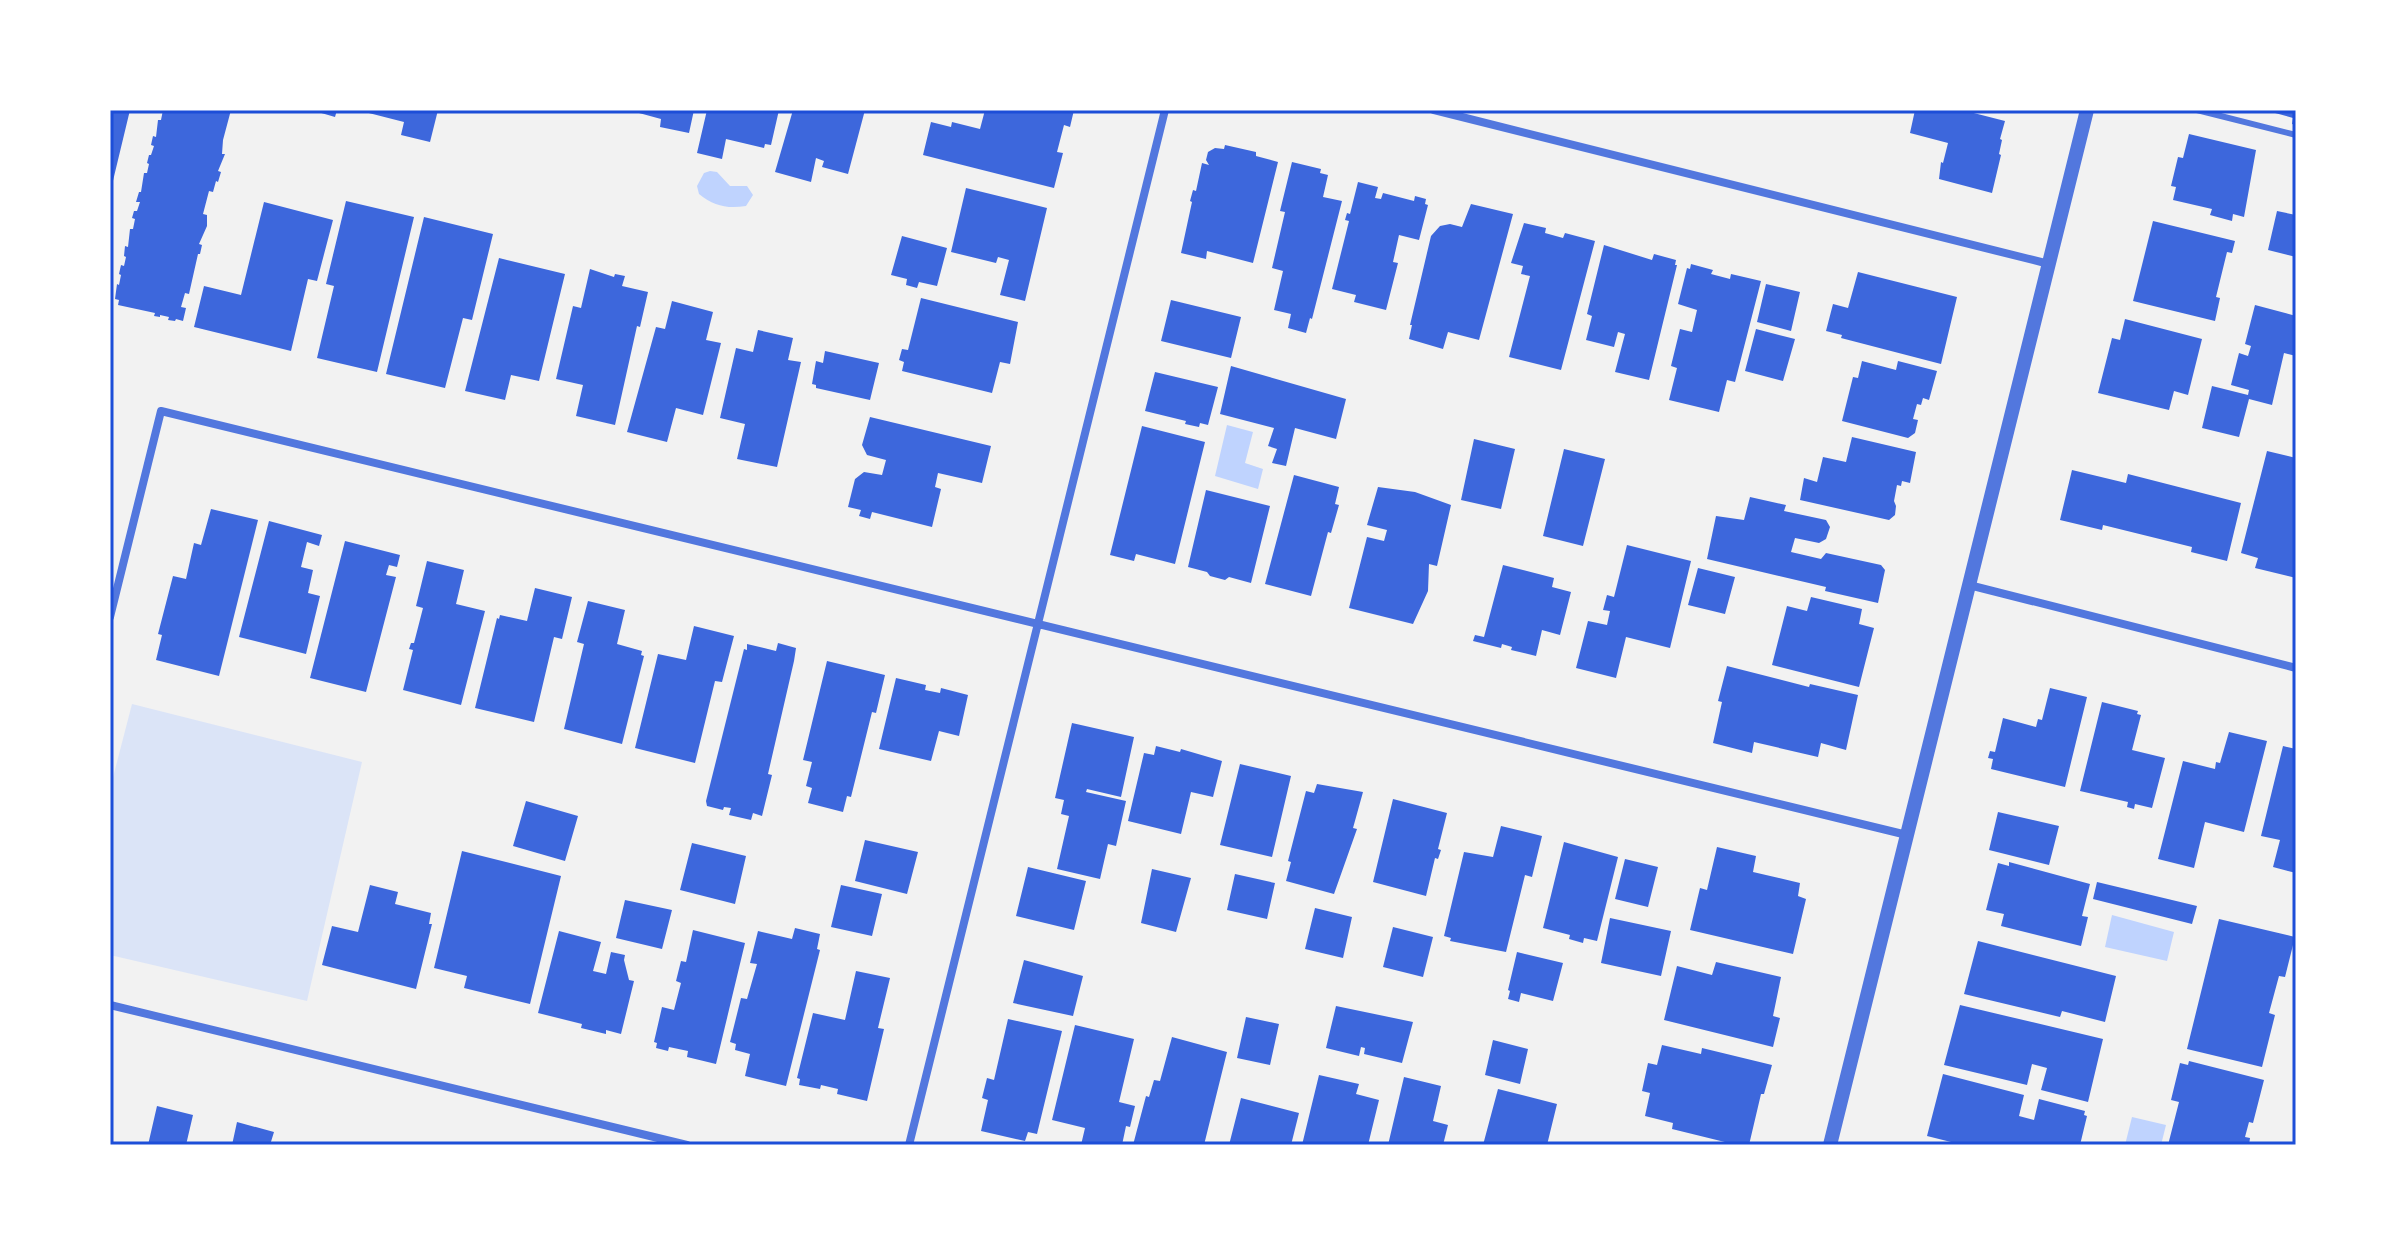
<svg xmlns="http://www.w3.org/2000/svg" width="2406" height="1255" font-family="'Source Serif 4',serif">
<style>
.green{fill:#dbe4f7}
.water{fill:#bfd3fe}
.building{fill:#3d67dc}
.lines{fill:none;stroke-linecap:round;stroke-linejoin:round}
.service{stroke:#5277de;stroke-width:6}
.minor{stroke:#5277de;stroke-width:8}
.tertiary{stroke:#5277de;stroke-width:14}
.neatline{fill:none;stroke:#1d4ed8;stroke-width:3}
</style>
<rect width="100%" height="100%" fill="#f2f2f2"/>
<path class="green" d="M132,704L362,762L307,1001L110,955V789Z"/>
<path class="water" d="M710,171L717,172L730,186H747L753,195L746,206C727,209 714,206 699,194L697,186L704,173Z
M1227,425L1253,432L1245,463L1263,469L1258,489L1215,476Z
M2112,915L2174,932L2167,961L2105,947Z
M2132,1117L2166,1125L2161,1145H2125Z"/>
<path class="building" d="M110,110H130L111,189L110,188Z
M163,110H231L223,140L222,154H225L218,171L221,172L218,182L216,181L213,192L209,191L203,214L207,215V226L199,244L202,245L200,254H198L189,294L185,293L181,307L186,308L183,321L176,319L175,321L168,320L169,317L160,315V317L154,316L155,313L118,305L119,300L115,299L117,284L119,285L121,275L119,274L121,265L124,266L126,257L124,256L125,246L128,247L130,229H133L135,219L132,218L134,211H137L140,202H136L139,192H141L144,173H147L149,164L147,163L149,155H151L154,146L151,145L153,136L156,137L158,120H161Z
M311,110H337L335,117Z
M357,110H438L430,142L401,135L404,122Z
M628,110H694L689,133L660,127L661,119Z
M707,110H779L771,145L765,144L764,148L726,139L722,159L697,153Z
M793,110H865L848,174L822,167L824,161L816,158L811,182L775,172Z
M985,110H1074L1070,127L1064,125L1057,152L1063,153L1054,188L923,155L931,122L951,127L952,122L980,129Z
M1915,110H1962L2005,121L2000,139L2002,140L1999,154L2001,155L1992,193L1939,179L1941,162L1943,163L1948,143L1910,133Z
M2264,110H2296V125L2292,124L2293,118Z
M2189,134L2256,150L2244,217L2233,214L2232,221L2210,215L2212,209L2173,200L2176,187L2171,186L2178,157L2183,158Z
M1225,145L1256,152V156L1278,162L1253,263L1207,251L1206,259L1181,253L1192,202L1190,201L1193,190L1196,191L1202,163L1209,165L1206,160L1208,152L1215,148L1224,149Z
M1292,162L1321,169L1320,173L1328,175L1323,197L1342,201L1312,319L1310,318L1306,333L1288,328L1291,314L1274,310L1283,271L1272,268L1285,212L1280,211Z
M1358,182L1378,187L1375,198L1381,199L1383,193L1414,201L1415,196L1426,199L1425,204L1428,205L1419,240L1399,235L1393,262L1398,263L1386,310L1354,302L1356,295L1332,289L1349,221L1345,220L1347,213L1350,214Z
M966,188L1047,208L1025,301L1000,295L1009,260L998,257L996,263L951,252Z
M346,201L414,217L377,372L317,358L334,286L326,284Z
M264,202L333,220L317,281L308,279L291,351L194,327L204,286L241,295Z
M1471,204L1513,214L1479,340L1448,332L1443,349L1409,339L1412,325H1410L1431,236L1440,226L1450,224L1462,227Z
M2277,211L2296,215V257L2268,250Z
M424,217L493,234L472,320L463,318L445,388L386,374Z
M2153,221L2235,241L2232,253L2227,252L2216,297L2220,298L2215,321L2133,301Z
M1524,223L1546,228L1545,233L1563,238L1565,233L1595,241L1561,370L1509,357L1530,276L1521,274L1523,266L1511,263Z
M902,236L947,248L937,286L919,282L917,288L906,285L907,279L891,275Z
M1604,245L1652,260L1654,254L1676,260L1675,265H1677L1649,380L1615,372L1625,334L1618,332L1614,347L1586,340L1592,316L1587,314Z
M499,258L565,274L539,381L511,375L505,400L465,391Z
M1691,264L1713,270L1711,274L1730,279L1731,274L1761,281L1735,382L1727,380L1719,412L1669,400L1677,368L1671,366L1680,329L1692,332L1697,310L1678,304L1687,268L1690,269Z
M590,269L614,277L615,274L625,276L622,286L648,292L640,327L637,326L615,425L576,416L583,385L556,379L573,306L581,308Z
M1858,272L1957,297L1941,364L1841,338L1842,335L1826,331L1833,304L1848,308Z
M1766,284L1800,292L1791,331L1757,322Z
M921,298L1018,322L1010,364L1000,362L992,393L902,371L904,362L899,360L902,349L908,350Z
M1171,300L1241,317L1231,358L1161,341Z
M672,301L713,312L706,340L721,343L703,415L676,408L667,442L627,432L656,327L665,329Z
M2255,305L2296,316V356L2284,353L2272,405L2249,399L2239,437L2202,428L2212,386L2248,395L2249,390L2231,385L2239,353L2248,356L2251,346L2245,344Z
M2125,319L2202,339L2188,395L2174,391L2169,410L2098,393L2112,338L2120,340Z
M1756,329L1795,339L1783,381L1745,371Z
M758,330L793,338L788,360L801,362L777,467L737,459L745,424L720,418L736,348L753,352Z
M825,351L879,363L870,400L816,388V385L812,384L816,361L823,363Z
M1862,361L1896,370L1898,361L1937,371L1929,400L1923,398L1921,405L1917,404L1913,419L1918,420L1915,433L1908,438L1842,421L1853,377L1858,378Z
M1231,366L1346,399L1336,439L1295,428L1286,466L1272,463L1277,449L1268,446L1274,428L1220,414Z
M1155,372L1218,387L1208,425L1200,423L1199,427L1185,424L1186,421L1145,411Z
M870,417L991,446L982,483L938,473L935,487L941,489L932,527L872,512L870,519L859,516L861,510L848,507L855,479L864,472L882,475L886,460L867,455L862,445Z
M1142,426L1205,442L1175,564L1136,554L1134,561L1110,555Z
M1852,437L1916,452L1910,483L1902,481L1901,486L1897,485L1894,501L1896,506L1895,515L1889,520L1800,500L1804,478L1817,482L1823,457L1846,462Z
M1474,439L1515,449L1501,509L1461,500Z
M1564,449L1605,459L1583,546L1543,536Z
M2267,451L2296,458V578L2255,568L2258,558L2241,553Z
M2072,470L2126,483L2128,474L2241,503L2227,561L2191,552L2192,547L2103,525L2102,530L2060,520Z
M1294,475L1339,487L1335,504L1339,505L1331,533L1328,532L1311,596L1265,584Z
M1378,487L1415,492L1451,505L1437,566L1429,564L1428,591L1413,624L1349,608L1367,537L1384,541L1387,530L1367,525Z
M1206,490L1270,506L1251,583L1229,577L1225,580L1210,576L1207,572L1188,567Z
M1750,497L1786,505L1784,511L1826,520L1830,527L1826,539L1819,543L1795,538L1791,552L1821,559L1826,553L1881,565L1885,570L1878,603L1825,591L1826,587L1707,559L1716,516L1744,520Z
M211,509L258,520L219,676L156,660L162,635L158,634L173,576L186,579L194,543L201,545Z
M269,521L322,535L319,546L307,542L301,567L313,570L308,593L320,596L306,654L239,637Z
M345,541L400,555L397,567L389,565L386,575L396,577L366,692L310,678Z
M1627,545L1691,561L1670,648L1626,637L1616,678L1576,668L1588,621L1607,625L1610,611L1603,610L1607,595L1614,597Z
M427,561L464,570L456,604L485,611L461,705L403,690L413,650L409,649L411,643H414L423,608L416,606Z
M1503,565L1554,578L1552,587L1571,592L1560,635L1542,630L1536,656L1511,650L1512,647L1502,644L1501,648L1473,641L1475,635L1484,637Z
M1698,568L1735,577L1725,614L1688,605Z
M535,588L572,597L562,639L554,637L534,722L475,708L497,618L499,619L500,615L527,621Z
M1811,597L1862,609L1859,624L1874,628L1859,687L1772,665L1787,606L1807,611Z
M588,601L625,610L617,644L642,651L641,655L644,656L622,744L564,729L584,644L577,642Z
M694,626L734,636L722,682L715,681L695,763L635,748L658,654L686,660Z
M778,643L796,648L794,661L768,774L772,775L762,816L753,813L751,820L729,815L731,808L724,807L723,810L707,806L706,801L744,649L747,650V644L776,651Z
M827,661L885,675L876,713L872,712L851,797L847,796L843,812L808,803L812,788L806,786L812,762L803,760Z
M1727,666L1809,687L1810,684L1858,695L1846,750L1821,743L1818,757L1754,742L1752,753L1713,743L1722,702L1718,701Z
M896,678L926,685L925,690L940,693L941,688L968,695L959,736L939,731L931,761L879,749Z
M2050,688L2087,697L2065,787L1991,769L1993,759L1988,758L1990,751L1995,752L2003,718L2036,727L2038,719L2042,720Z
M2102,702L2138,711L2137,714L2141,715L2132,750L2165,758L2152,808L2135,804L2134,809L2127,807L2128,802L2080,791Z
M1072,723L1134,737L1121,797L1087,789L1086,792L1126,801L1116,846L1108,844L1100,879L1057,869L1069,816L1061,814L1064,800L1055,798Z
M2229,732L2267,741L2244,832L2205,822L2194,868L2158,859L2183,761L2215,769L2216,762L2220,763Z
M1156,746L1180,752L1181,749L1222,761L1213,797L1191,792L1181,834L1128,821L1144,753L1154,755Z
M2283,746L2296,749V873L2273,867L2280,840L2261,836Z
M1240,764L1291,776L1272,857L1220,845Z
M1317,784L1363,792L1353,828L1357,829L1334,894L1286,881L1291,862L1288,861L1306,791L1314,793Z
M1393,799L1447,813L1438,849L1441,850L1438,859L1435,858L1426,896L1373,882Z
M526,801L578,816L565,861L513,846Z
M1998,812L2059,826L2049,865L1989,850Z
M1501,826L1542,836L1532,877L1525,875L1506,952L1450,941L1451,938L1444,936L1464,852L1493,857Z
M865,840L918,852L907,894L855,881Z
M1564,842L1618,857L1597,941L1584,938L1583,943L1569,939L1570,935L1543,928Z
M692,843L746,856L735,904L680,890Z
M1717,847L1756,856L1753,872L1800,883L1798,896L1806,899L1793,954L1690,930L1700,888L1707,890Z
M462,851L561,876L530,1004L464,988L467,976L434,968Z
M1625,859L1658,867L1648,907L1615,899Z
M2009,862L2090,884L2082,916L2088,917L2081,946L2001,926L2004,914L1986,910L1998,863L2009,866Z
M1028,867L1086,881L1074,930L1016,916Z
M1152,869L1191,878L1176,932L1141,923Z
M1235,874L1275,883L1267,919L1227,910Z
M2097,882L2197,906L2192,924L2093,899Z
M370,885L398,892L395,904L431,913L429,924H432L416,989L322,965L332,926L358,932Z
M841,885L882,894L872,936L831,927Z
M625,900L672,910L662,949L616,938Z
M1315,908L1352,917L1343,958L1305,949Z
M1610,918L1671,931L1661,976L1601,963Z
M2219,919L2295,937L2285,977L2279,976L2269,1013L2275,1015L2262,1067L2187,1049Z
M1393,927L1433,937L1423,977L1383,967Z
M795,928L820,934L817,949L820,950L786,1086L745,1076L750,1054L735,1050L736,1044L730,1042L741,998L747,999L757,964L750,963L758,931L792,939Z
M693,930L745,943L716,1064L687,1057L688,1051L669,1047L668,1051L656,1048L657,1043L654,1042L662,1007L674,1010L681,983L676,981L681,961L686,962Z
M559,931L601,942L593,971L606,974L611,952L625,955L624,960L629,980L634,981L621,1034L606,1030V1034L581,1028L582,1024L538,1013Z
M1978,941L2116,976L2105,1022L2062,1011L2060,1017L1964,994Z
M1517,952L1563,963L1553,1001L1521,993L1519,1002L1508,999L1510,991L1508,990Z
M1024,960L1083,976L1073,1016L1013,1003Z
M1716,962L1781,977L1773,1016L1780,1018L1773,1047L1664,1020L1677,966L1712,975Z
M856,971L890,978L878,1028L884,1029L867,1101L837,1094L838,1089L821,1085L820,1089L799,1085L800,1079L797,1078L813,1013L845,1020Z
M1960,1005L2103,1039L2088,1102L2041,1090L2047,1068L2032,1064L2027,1085L1944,1065Z
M1336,1006L1413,1022L1402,1063L1364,1054L1365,1048L1361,1047L1359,1056L1326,1048Z
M1246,1017L1279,1024L1270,1065L1237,1058Z
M1008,1019L1062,1031L1037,1134L1028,1132L1025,1141L981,1131L988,1100L982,1098L987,1078L994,1080Z
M1075,1025L1134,1039L1119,1102L1135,1106L1130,1127L1126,1126L1122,1145H1081L1085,1128L1052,1120Z
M1172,1037L1227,1052L1204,1145H1133L1146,1096L1149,1097L1154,1080L1160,1081Z
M1493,1040L1528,1049L1520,1084L1485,1075Z
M1662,1045L1701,1054L1702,1048L1772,1065L1764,1094H1761L1749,1145L1733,1144L1672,1129L1673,1123L1645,1116L1650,1093L1642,1091L1648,1063L1657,1065Z
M2189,1061L2264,1080L2253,1123L2249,1122L2245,1137L2250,1138L2249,1145H2168L2179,1102L2171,1100L2180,1063L2188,1065Z
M1943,1074L2024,1095L2019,1116L2034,1120L2039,1099L2085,1111L2084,1115L2087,1116L2080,1145H1963L1927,1136Z
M1319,1075L1359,1084L1356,1094L1379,1100L1368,1145H1302Z
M1404,1077L1441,1086L1433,1121L1448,1125L1443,1145H1388Z
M1498,1089L1557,1104L1547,1145H1483Z
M1241,1098L1299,1113L1291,1145H1229Z
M157,1106L193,1115L186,1145H148Z
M237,1122L274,1132L270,1145H232Z"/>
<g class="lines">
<path class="service" d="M2197,110L2296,135"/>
<path class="minor" d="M1434,110L2049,264
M1969,585L2296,668
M110,617L161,411L1907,835
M110,1005L687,1145
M909,1145L1165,110"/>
<path class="tertiary" d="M1830,1145L2087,110"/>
</g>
<rect width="2406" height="1255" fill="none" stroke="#ffffff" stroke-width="224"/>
<rect x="112" y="112" width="2182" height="1031" class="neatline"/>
</svg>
